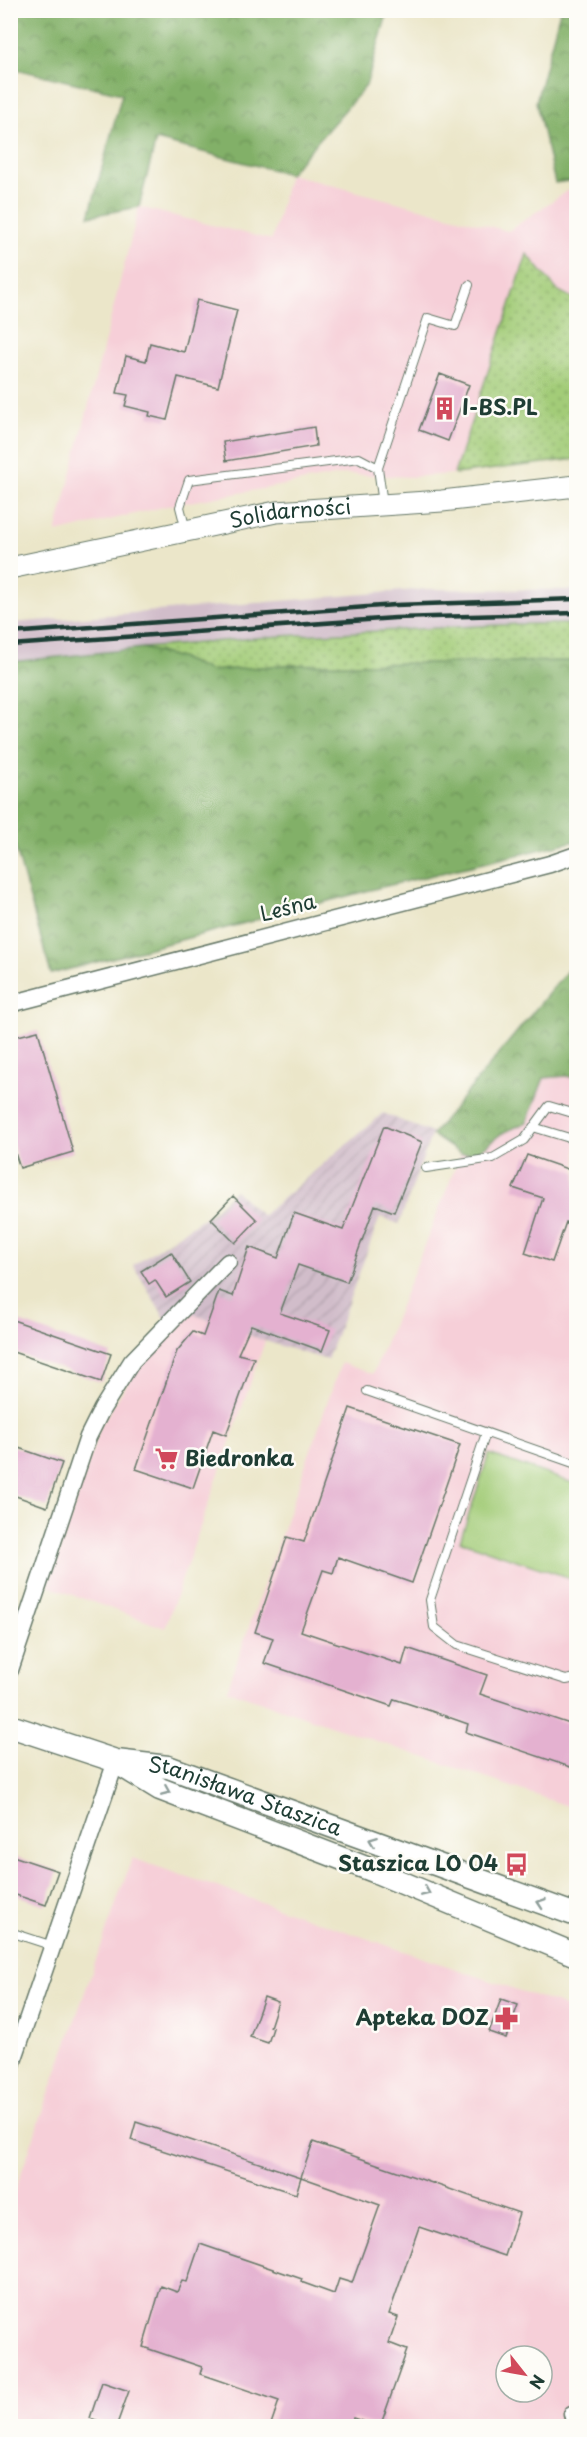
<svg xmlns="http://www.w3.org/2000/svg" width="587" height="2437" font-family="'Playpen Sans',sans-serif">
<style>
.built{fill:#f6cfd8;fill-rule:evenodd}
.industrial{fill:url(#industrial-furrows)}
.railway{fill:#d1bdca}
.grass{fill:url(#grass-dots);stroke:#618456;stroke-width:1.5}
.forest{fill:url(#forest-crowns);stroke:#50764e;stroke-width:1.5}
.pitch{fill:#a3cc78;stroke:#618456;stroke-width:1.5}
.building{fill:#e4b1d0}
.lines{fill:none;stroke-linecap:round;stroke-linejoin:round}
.service-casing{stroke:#667868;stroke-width:10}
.minor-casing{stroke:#667868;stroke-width:19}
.tertiary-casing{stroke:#667868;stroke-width:23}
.secondary-casing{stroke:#667868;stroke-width:25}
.service{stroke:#fff;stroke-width:8}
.minor{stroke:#fff;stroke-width:16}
.tertiary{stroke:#fff;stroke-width:21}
.secondary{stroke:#fff;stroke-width:22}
.rail{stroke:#1f3d34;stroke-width:4.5}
.oneway{stroke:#8f9e9a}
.labels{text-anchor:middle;stroke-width:5;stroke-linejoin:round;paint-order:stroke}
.poi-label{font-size:21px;font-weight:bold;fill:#1f3d34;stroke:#fdfcf7;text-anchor:start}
.street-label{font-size:21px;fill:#1f3d34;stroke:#fdfcf7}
</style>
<defs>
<pattern id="industrial-furrows" width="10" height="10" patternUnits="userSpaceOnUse" patternTransform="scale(1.5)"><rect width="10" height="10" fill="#d1bdca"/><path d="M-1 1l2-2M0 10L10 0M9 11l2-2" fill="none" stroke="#b3a3ae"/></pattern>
<pattern id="grass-dots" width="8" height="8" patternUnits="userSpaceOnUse" patternTransform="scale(1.5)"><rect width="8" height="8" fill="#a3cc78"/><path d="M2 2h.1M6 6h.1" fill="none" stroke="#84a763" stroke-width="1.8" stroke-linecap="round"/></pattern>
<pattern id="forest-crowns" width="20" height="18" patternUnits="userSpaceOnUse" patternTransform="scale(1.5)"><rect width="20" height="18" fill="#82b068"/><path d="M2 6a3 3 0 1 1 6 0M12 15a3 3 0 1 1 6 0" fill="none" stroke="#6a9056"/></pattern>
</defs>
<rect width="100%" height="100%" fill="#fdfcf7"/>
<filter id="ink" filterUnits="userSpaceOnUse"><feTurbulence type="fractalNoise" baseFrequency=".0167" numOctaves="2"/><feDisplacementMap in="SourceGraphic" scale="12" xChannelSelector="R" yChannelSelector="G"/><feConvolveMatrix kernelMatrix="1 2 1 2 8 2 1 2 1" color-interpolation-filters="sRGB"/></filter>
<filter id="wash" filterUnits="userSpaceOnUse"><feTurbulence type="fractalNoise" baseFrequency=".008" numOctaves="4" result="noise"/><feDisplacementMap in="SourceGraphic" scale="24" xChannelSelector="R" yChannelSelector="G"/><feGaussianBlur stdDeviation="1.35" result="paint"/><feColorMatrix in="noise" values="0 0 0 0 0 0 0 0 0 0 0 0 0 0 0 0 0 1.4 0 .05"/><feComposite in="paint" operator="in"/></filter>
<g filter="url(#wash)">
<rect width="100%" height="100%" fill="#ebe6c9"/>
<path class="built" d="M289,174L508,231L576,185V300L557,290L527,254L454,474L410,477L345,474L167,506L56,533L139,207L272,240Z
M576,994V1809L227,1690L341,1363L373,1374L464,1146Z
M190,1313L265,1341L165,1628L48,1586L101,1425L147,1353Z
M132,1858L576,2010V2426H11V2202ZM506,2356H542V2392H506Z"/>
<path class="industrial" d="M383,1113L432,1133L399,1224L380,1217L327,1360L265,1341L190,1313L172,1330L133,1265L211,1213L235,1190L262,1216Z"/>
<path class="railway" d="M427,589L576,590V624H519L280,636L11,662V623Z"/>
<path class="grass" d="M527,254L557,290L576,300V459L454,474Z
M519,624H576V661L285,665L211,671L180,658L143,648L280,636Z"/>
<path class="forest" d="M11,10H388V11L366,86L289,174L156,140L139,207L89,216L122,94L11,68Z
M560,11H576V180L555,183L536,102Z
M143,648L180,658L211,671L285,665L576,661V841L378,888L51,974L11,832V662Z
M576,960V1078L566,1076L544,1078L527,1122L501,1134L477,1153L461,1154L432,1135Z"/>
<path class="pitch" d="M489,1454L576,1484V1580L460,1541Z"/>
<g id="blocks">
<path class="building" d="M197,300L237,310L218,387L178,377L167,420L149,416L150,412L125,406L128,395L117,393L126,356L146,361L150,343L184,352Z
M440,374L469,385L448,441L419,430Z
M314,427L316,446L226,461L223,442Z
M38,1031L73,1152L20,1168L10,1138V1038Z
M384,1126L422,1142L394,1212L375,1205L347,1282L298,1265L280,1313L330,1330L322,1351L251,1325L238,1354L254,1358L226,1435L213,1430L193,1488L136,1469L177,1351L193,1332L203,1336L219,1291L233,1296L249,1247L278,1258L294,1213L343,1230Z
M527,1155L576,1172V1226L566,1222L552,1262L525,1253L543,1198L513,1188Z
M233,1196L257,1220L235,1243L211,1219Z
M171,1252L190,1282L166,1297L155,1280L149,1284L141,1271Z
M10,1319L111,1354L101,1382L10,1351Z
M350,1408L460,1445L412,1583L338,1557L333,1573L323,1570L301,1631L402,1665L407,1648L487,1675L480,1694L576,1726V1769L466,1732L468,1724L431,1711L394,1699L391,1706L264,1663L273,1638L255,1632L287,1537L304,1542Z
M10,1445L62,1463L47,1507L10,1494Z
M10,1855L58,1871L46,1905L10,1893Z
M264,1997L278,2002L270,2027L273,2028L268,2043L250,2037Z
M501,1999L518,2005L506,2038L489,2032Z
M136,2122L301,2177L296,2194L131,2140Z
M313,2142L519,2213L505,2256L419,2227L389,2314L398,2317L389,2343L407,2350L380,2427L353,2418L350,2427H270L279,2401L200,2374L202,2367L143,2347L161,2286L177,2292L182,2281L187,2282L200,2244L302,2279L301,2282L334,2294L339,2279L352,2283L380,2205L301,2177Z
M102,2382L129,2391L116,2427L90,2418Z"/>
</g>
</g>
<g filter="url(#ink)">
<use href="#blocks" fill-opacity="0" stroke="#667868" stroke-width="1.5"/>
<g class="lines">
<defs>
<path id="service" d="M383,504L378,468L428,318L455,326L469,285
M186,530L180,507L189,480L359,458L378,468
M533,1127L576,1140
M426,1168L493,1158L524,1140L549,1106L576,1114
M367,1391L576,1464
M486,1433L430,1600L434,1627L457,1645L566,1680L576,1678
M10,1932L53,1946"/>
<path id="minor" d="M10,1004L550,864L576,855
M10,1670L88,1437L102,1409L132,1361L228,1262
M10,2070L116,1761
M572,2414L576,2415"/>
<g id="tertiary">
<path id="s1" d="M10,568L276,512L442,501L576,486"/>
</g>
<g id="secondary">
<path id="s2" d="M10,1726L116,1761L168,1767L576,1915"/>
<path d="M119,1764L160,1789L374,1871L576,1955"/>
</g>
</defs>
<use href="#service" class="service-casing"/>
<use href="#minor" class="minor-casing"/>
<use href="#tertiary" class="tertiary-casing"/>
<use href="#secondary" class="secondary-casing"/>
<use href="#service" class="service"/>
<use href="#minor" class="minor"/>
<use href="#tertiary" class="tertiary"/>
<use href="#secondary" class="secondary"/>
<path class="rail" d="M10,633L395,605L576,599
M10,645L395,618L576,613"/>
</g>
<defs><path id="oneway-chevron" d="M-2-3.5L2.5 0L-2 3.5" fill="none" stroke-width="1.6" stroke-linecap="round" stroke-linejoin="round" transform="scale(1.5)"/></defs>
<g class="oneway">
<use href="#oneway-chevron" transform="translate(166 1791) rotate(23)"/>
<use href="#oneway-chevron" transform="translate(373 1841) rotate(-159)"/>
<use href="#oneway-chevron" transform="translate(426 1892) rotate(23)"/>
<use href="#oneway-chevron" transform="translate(541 1903) rotate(-161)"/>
</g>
</g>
<defs>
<symbol id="building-bare" viewBox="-9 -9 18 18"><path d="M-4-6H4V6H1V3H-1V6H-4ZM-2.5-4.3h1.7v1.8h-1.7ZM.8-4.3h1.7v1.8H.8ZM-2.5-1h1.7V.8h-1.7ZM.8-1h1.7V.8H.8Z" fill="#d1495b" stroke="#fdfcf7" stroke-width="2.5" paint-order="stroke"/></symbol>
<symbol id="supermarket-bare" viewBox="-9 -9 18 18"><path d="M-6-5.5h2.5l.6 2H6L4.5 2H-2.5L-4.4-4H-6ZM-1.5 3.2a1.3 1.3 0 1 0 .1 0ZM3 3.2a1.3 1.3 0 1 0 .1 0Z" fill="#d1495b" stroke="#fdfcf7" stroke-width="2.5" paint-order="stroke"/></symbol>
<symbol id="bus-bare" viewBox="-9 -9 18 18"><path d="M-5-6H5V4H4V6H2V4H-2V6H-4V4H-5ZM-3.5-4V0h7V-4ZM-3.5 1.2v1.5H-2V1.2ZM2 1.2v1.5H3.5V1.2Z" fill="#d1495b" stroke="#fdfcf7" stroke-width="2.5" paint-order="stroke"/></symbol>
<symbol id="pharmacy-bare" viewBox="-9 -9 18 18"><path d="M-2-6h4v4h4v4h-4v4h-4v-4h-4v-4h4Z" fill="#d1495b" stroke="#fdfcf7" stroke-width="2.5" paint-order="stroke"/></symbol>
</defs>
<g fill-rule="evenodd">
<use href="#building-bare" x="428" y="392" width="33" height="33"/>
<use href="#supermarket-bare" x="150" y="1442" width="33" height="33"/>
<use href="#bus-bare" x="500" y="1848" width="33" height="33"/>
<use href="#pharmacy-bare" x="490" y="2002" width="33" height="33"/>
</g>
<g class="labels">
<g class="poi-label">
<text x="462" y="415">I-BS.PL</text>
<text x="185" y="1466">Biedronka</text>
<text x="498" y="1871" text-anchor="end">Staszica LO 04</text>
<text x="489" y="2025" text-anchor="end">Apteka DOZ</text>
</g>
<g class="street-label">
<text dy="7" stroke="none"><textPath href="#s1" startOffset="286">Solidarności</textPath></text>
<text transform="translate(288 908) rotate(-14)" y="7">Leśna</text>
<text dy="7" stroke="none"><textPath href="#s2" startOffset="246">Stanisława Staszica</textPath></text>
</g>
</g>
<rect width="587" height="2437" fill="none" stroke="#fdfcf7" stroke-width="36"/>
<g transform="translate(524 2374) rotate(121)"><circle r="28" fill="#fdfcf7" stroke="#a4b0a9" stroke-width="1.5"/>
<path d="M0-4.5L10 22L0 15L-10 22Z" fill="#d1495b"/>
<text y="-9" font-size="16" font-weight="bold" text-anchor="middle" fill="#1f3d34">N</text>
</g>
</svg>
